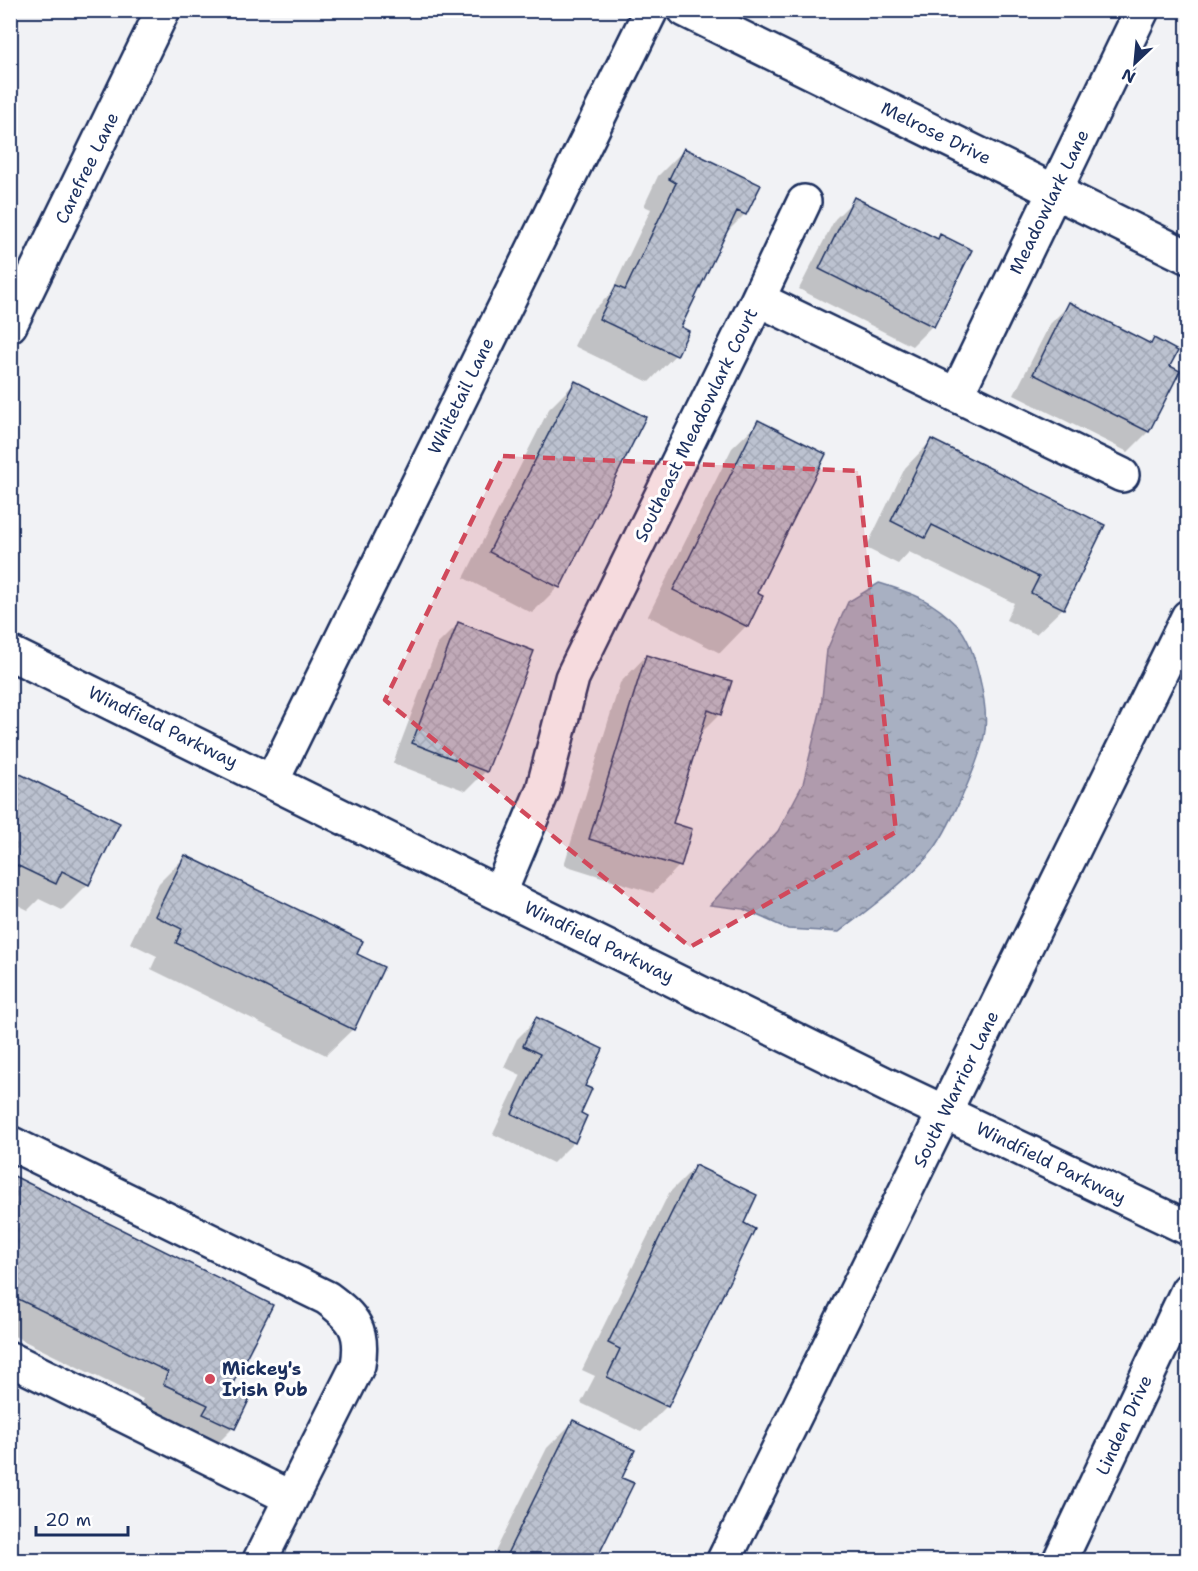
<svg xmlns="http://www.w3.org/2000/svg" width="1198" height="1571" font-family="'Shantell Sans',sans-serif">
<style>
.water{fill:url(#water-ripples);stroke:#707c9a;stroke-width:1.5}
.shadow{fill:#0003}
.building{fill:url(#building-cross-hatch);stroke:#1b2f5e;stroke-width:1.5}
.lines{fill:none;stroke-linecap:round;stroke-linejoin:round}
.minor-casing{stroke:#1b2f5e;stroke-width:38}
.minor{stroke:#fff;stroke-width:33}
.marked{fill:#d1495b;fill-opacity:0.2;stroke:#d1495b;stroke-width:4.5;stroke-dasharray:12 8;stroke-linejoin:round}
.poi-dot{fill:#d1495b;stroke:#fff;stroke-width:2}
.labels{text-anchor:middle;stroke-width:6;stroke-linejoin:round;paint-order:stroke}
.street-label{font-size:18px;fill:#1b2f5e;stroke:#fff}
.poi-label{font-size:18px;font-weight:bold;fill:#1b2f5e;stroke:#fff;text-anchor:start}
</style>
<defs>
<pattern id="water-ripples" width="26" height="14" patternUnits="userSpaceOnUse" patternTransform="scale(1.5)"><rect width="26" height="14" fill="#a8b0c2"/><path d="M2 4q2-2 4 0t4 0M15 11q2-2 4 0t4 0" fill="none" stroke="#8890a1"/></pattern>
<pattern id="building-cross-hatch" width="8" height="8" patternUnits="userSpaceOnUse" patternTransform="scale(1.5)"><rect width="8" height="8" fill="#bcc2d0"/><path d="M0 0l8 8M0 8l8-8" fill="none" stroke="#a1a7b5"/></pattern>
</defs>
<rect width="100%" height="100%" fill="#f1f2f5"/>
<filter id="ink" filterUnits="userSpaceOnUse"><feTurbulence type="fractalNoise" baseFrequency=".0167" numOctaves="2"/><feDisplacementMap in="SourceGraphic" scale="12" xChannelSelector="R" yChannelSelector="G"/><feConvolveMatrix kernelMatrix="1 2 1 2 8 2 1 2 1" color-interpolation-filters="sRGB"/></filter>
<g filter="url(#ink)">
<path class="water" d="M879,583C914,594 931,599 958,626C975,644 988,705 985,730C982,757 947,835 929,855C903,884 870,908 839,932L788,929L743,909L710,905L778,831L803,784L821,708L827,650L848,602Z"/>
<path class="shadow" d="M684,150L745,214L722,237L679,328L687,332L675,355L649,382L574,346L590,314L611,293L651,209L644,206L658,176Z
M855,199L936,240L940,236L932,326L912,346L799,289L835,219Z
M1070,304L1150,345L1154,340L1168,367L1148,432L1128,452L1014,395L1050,324Z
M575,383L558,587L532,613L464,578L549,409Z
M759,422L755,594L761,597L746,626L720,653L648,616L732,448Z
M931,441L1103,526L1063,608L1036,634L1006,620L1014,603L909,552L898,564L866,548L905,468Z
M458,624L486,771L466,791L393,763L438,644Z
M646,656L720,714L698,736L671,824L679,866L653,893L564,865L620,683Z
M10,771L88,884L62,910L39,899L28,910L10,901Z
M185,857L355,955L353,1029L326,1055L151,969L157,956L130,943L159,883Z
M537,1019L583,1087L579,1114L585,1117L573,1143L553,1163L493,1134L521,1075L504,1067L517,1039Z
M695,1167L667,1406L641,1432L581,1403L595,1376L582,1370L669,1193Z
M10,1176L228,1389L233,1428L207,1454L137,1411L143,1399L10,1334Z
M573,1422L620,1478L632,1484L594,1560H491L547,1448Z"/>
<path class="building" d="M684,148L761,185L746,215L737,211L681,327L689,331L677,356L599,319L616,286L625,290L676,183L669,179Z
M854,197L938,239L940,234L972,250L934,327L819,269Z
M1069,302L1151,344L1154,338L1178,351L1170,366L1180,371L1149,432L1033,374Z
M575,381L646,417L560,588L489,552Z
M758,420L826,454L757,593L763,596L748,627L673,590Z
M931,439L1105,525L1064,609L1031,593L1039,577L932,525L925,538L891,521Z
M458,622L534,651L487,772L412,743Z
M646,655L732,681L721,715L708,710L673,823L692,829L681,867L589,839Z
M10,769L120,823L89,885L62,871L56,884L10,862Z
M185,855L363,941L357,954L384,967L354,1030L176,943L182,929L155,916Z
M536,1017L603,1049L585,1086L592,1089L581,1113L587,1116L575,1143L512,1114L540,1054L523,1046Z
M695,1165L757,1195L744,1223L755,1229L668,1407L607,1377L620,1349L608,1343Z
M10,1174L273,1305L230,1389L250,1398L235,1429L203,1414L208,1405L163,1384L168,1372L10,1295Z
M573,1420L635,1450L622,1478L634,1483L596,1560H504Z"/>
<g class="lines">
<defs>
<path id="minor" d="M685,10L1188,257
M758,299L804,202
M10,325L163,10
M957,394L1142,10
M10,653L889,1086L1188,1228
M272,781L651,10
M500,892L543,790L572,678L758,299L1122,475
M10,1143L327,1298C354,1318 364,1330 358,1365L291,1498
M10,1359L291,1498L260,1560
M724,1560L1188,617
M1060,1560L1188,1290"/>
</defs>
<use href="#minor" class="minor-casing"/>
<use href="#minor" class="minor"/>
</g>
</g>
<path class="marked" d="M503,456L858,471L896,832L690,947L385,700Z"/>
<circle class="poi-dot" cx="210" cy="1379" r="6"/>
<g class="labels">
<g class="street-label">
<text transform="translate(936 133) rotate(26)" y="6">Melrose Drive</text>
<text transform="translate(87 168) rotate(-64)" y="6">Carefree Lane</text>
<text transform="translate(1049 202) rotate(-64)" y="6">Meadowlark Lane</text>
<text transform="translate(461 396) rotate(-64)" y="6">Whitetail Lane</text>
<text transform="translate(696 425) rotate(-64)" y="6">Southeast Meadowlark Court</text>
<text transform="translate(163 727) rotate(26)" y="6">Windfield Parkway</text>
<text transform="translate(599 942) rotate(26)" y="6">Windfield Parkway</text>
<text transform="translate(956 1089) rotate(-64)" y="6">South Warrior Lane</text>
<text transform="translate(1051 1163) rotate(26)" y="6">Windfield Parkway</text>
<text transform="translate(1124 1425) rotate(-65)" y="6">Linden Drive</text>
</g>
<g class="poi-label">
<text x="222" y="1375">Mickey's<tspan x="222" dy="21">Irish Pub</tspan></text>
</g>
</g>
<rect width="1198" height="1571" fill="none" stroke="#fff" stroke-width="36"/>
<rect x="18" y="18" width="1162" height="1535" fill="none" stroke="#1b2f5e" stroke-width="2" filter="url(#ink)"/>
<g transform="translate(1135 63) rotate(206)" stroke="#ffffff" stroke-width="4.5" paint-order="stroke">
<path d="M0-4.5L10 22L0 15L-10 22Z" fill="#1b2f5e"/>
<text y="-9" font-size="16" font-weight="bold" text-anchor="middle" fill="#1b2f5e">N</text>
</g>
<path d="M36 1526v9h92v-9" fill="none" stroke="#1b2f5e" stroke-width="3"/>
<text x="45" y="1526" font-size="18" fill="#1b2f5e" stroke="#ffffff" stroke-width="4.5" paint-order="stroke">20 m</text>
</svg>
